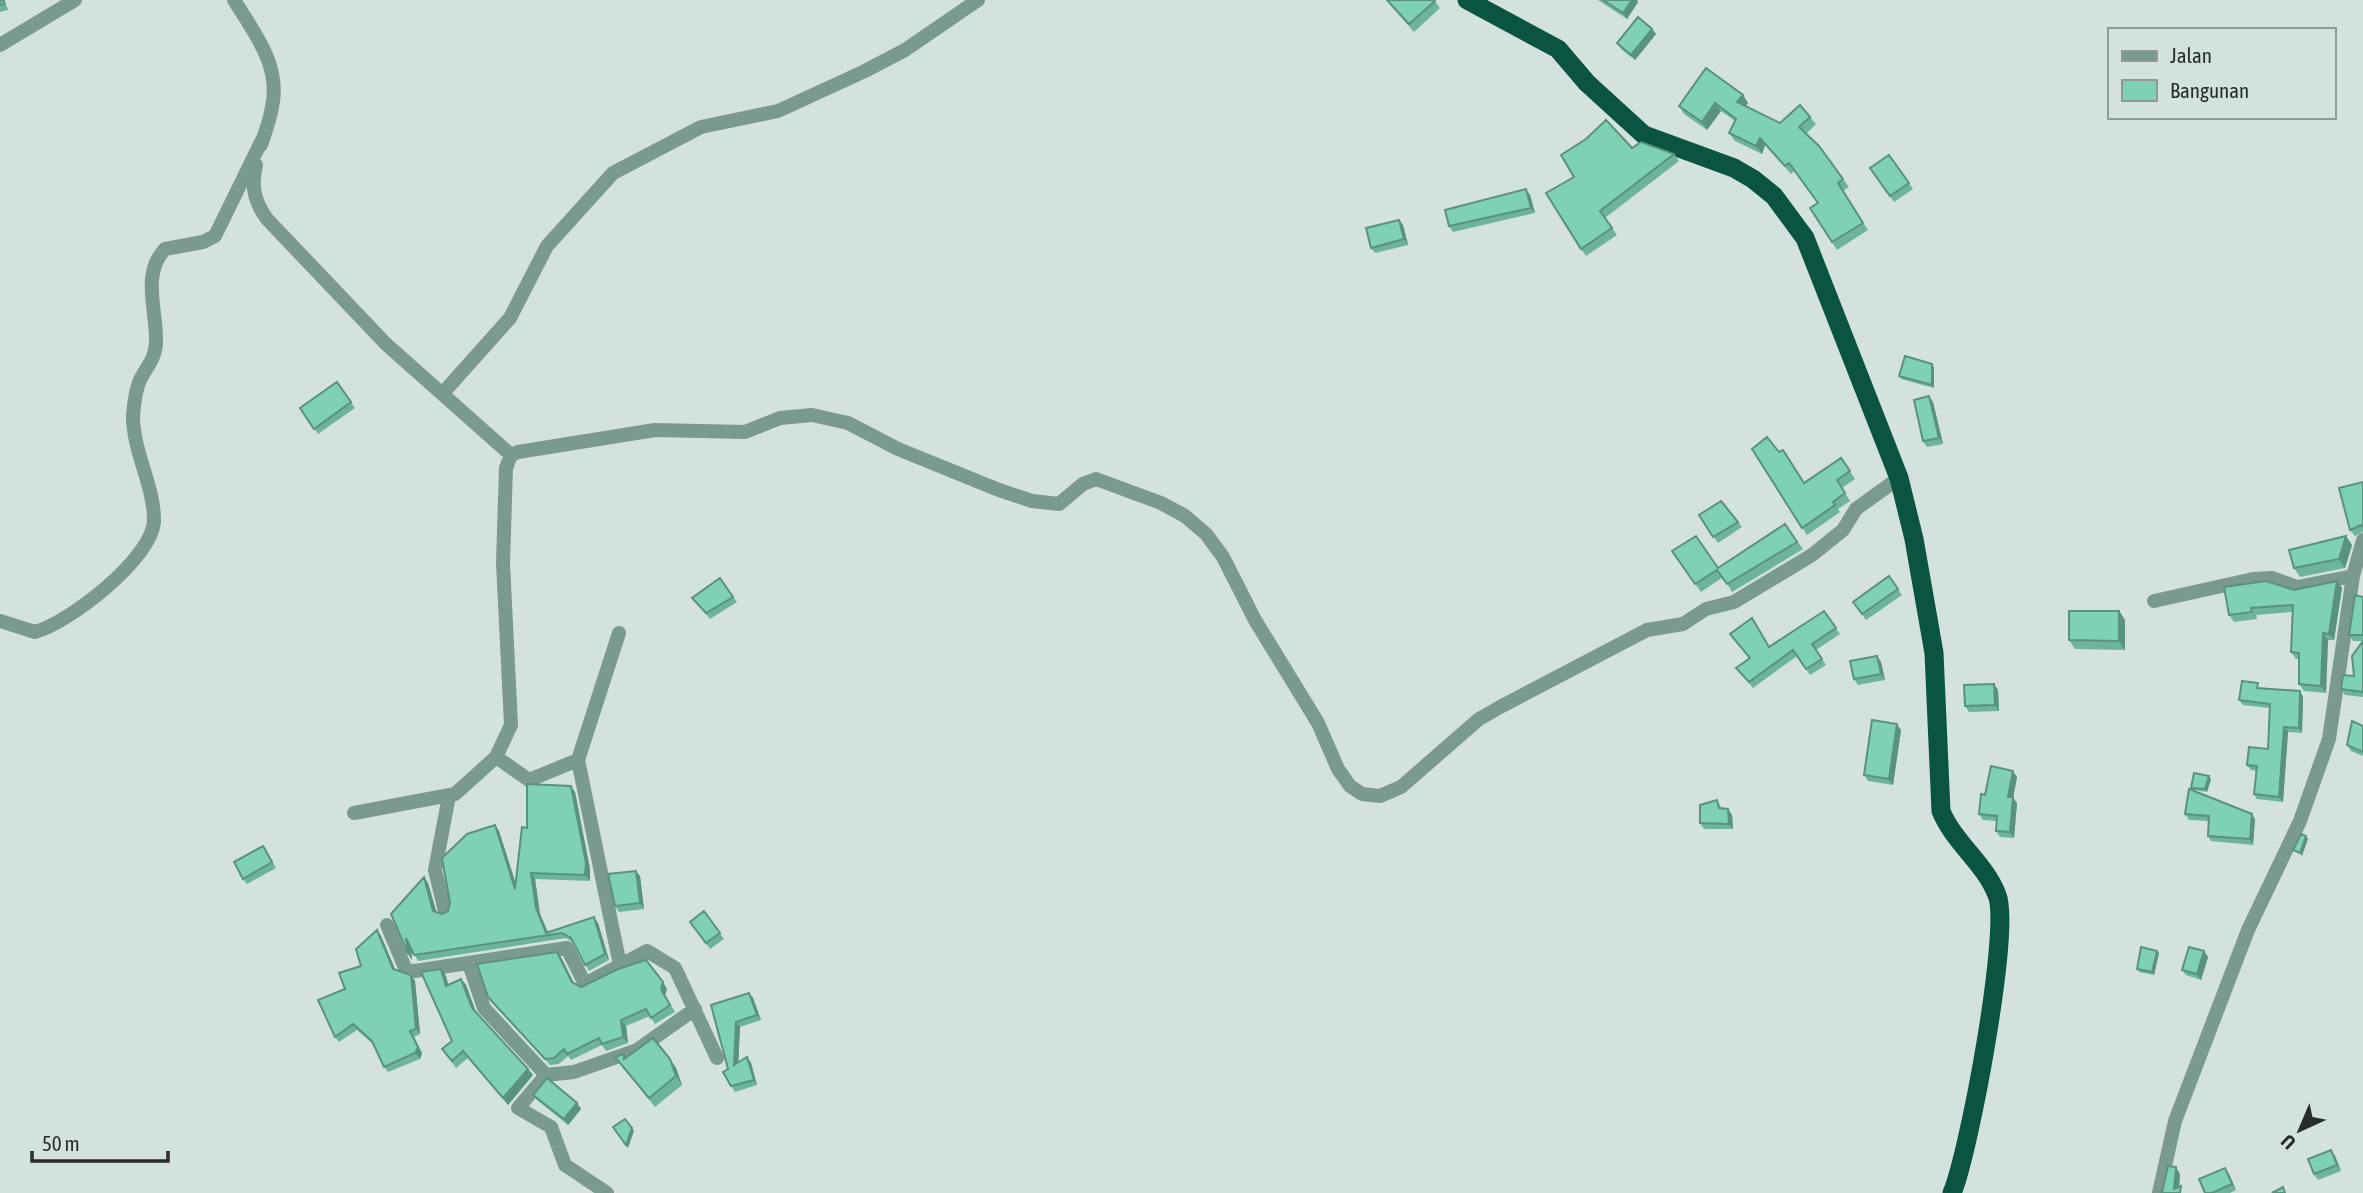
<svg xmlns="http://www.w3.org/2000/svg" width="2363" height="1193" font-family="'Asap Condensed',sans-serif">
<style>
.lines{fill:none;stroke-linecap:round;stroke-linejoin:round}
.minor{stroke:#799a8d;stroke-width:14}
.trunk{stroke:#0c5442;stroke-width:19}
.wall{fill:#6db49b}
.shaded-wall{fill:#59927e}
.building{fill:#7fd1b4;stroke:#59927e;stroke-width:2}
</style>
<rect width="100%" height="100%" fill="#d4e2dd"/>
<g class="lines">
<path class="minor" d="M234,0C255,34 281,66 272,107C270,120 265,133 261,145
M0,45L75,0
M256,165C251,186 254,201 267,219L386,344L511,455
M443,393L510,318L547,246L613,173L701,127L778,111L865,71L905,50L978,0
M2154,601L2253,579L2272,578L2297,587L2353,576
M0,621L35,632C69,623 154,557 154,520C154,485 133,452 133,416C134,404 135,391 140,380C147,366 156,358 156,341C157,311 141,274 165,249L203,242L215,236L263,138
M619,633L578,760L620,965
M496,757L529,780L578,760
M354,813L455,794L496,757L511,725L503,563L506,468L511,455L518,452L655,430L745,432L780,418L812,415L848,423L898,449L999,490L1032,501L1059,504L1083,484L1096,479L1161,503L1185,516L1206,534L1223,557L1255,620L1318,723L1338,769L1350,786L1362,794L1380,796L1401,787L1479,719L1502,706L1647,630L1683,624L1706,609L1734,602L1812,555L1843,530L1856,509L1899,478
M445,911L435,870L449,796
M387,925L406,970L415,971L567,948L585,984L647,951L675,968L717,1058
M469,964L484,1008L546,1075
M607,1193L565,1165L551,1127L518,1108L546,1075L574,1072L637,1050L695,1009
M2159,1193L2175,1121L2248,930L2300,821L2329,739L2353,576L2363,540"/>
<path class="trunk" d="M1467,0L1558,49L1587,83L1644,135L1734,168L1753,179L1774,196L1805,238L1899,478L1914,539L1934,653L1941,811C1954,843 1985,863 1997,895C2011,929 1969,1153 1952,1193"/>
</g>
<path class="wall" d="M0,0H5L8,10L0,12Z
M1386,0H1434L1440,8L1414,32Z
M1598,0H1637L1638,2L1627,19Z
M1652,29L1656,34L1635,60L1621,49L1617,43Z
M1743,95L1748,103L1745,106L1780,123L1810,117L1816,124L1806,134L1819,146L1849,187L1843,191L1868,230L1837,250L1810,208L1818,203L1794,171L1791,174L1765,145L1762,154L1735,141L1729,133L1735,121L1721,111L1707,130L1684,114L1679,106Z
M1632,148L1674,154L1679,161L1605,218L1617,235L1586,256L1581,249Z
M1889,155L1913,189L1894,202L1870,168Z
M1530,195L1535,213L1453,232L1449,226Z
M1399,220L1403,225L1408,245L1375,253L1371,248Z
M1934,367V388L1901,379L1899,376Z
M337,382L355,408L318,434L300,408Z
M1933,402L1943,444L1927,447L1923,441Z
M1752,449L1779,452L1804,482L1841,458L1855,479L1842,488L1850,501L1838,509L1840,512L1807,535Z
M2363,482V532L2355,536L2350,530Z
M1699,515L1738,522L1742,527L1718,543Z
M1785,524L1803,549L1732,592L1723,577L1701,592L1672,551L1718,568Z
M2352,545L2345,568L2300,577L2294,568Z
M1889,576L1902,595L1866,620L1853,602Z
M720,578L737,602L710,619L692,598Z
M2337,581L2342,588L2334,640H2328L2326,693L2304,691L2299,684V659H2296L2291,652L2292,612L2256,615L2257,619L2234,622L2229,615L2294,590Z
M2363,597V697L2345,695L2341,689L2354,676L2363,641H2353L2349,635Z
M1824,611L1840,634L1816,650L1826,665L1810,675L1797,656L1753,688L1736,668L1750,659L1730,634L1770,647Z
M2119,611L2125,620V650L2075,649L2069,640Z
M1881,662L1885,680L1858,685L1854,679Z
M1994,684L1998,690L1999,711L1969,712L1965,706Z
M2261,688L2303,697L2302,733L2288,732L2283,802L2257,799L2254,794L2257,771L2251,770L2247,765L2268,749L2269,708L2243,705L2239,700Z
M2363,726V756L2351,751L2347,745Z
M1901,730L1893,785L1868,781L1864,775Z
M2017,777L2013,798L2017,803L2014,838L2000,837L1996,831V821L1983,820L1979,814L1985,795Z
M2211,779L2207,792L2193,790L2191,788Z
M575,792L590,869V881L535,879L540,914L548,932L598,923L609,960L589,971L574,943L566,938L418,961L411,948L412,960L408,954L424,877L428,883L436,912L442,914L448,911L499,831L516,884L527,828Z
M1717,800L1722,809H1728L1732,815L1733,829H1704L1700,823Z
M2185,814L2255,819L2253,845L2211,841L2208,836L2209,821L2189,820Z
M267,852L276,868L247,884L243,879Z
M640,876L644,909L619,912L615,906Z
M704,911L724,939L710,949L690,922Z
M377,930L381,936L395,969L411,975L415,981L420,1034L414,1037L422,1053L420,1059L388,1072L384,1067L374,1045L357,1030L339,1042L335,1037L345,989L361,966Z
M2157,951L2159,953L2154,975L2139,972L2137,969Z
M2204,951L2208,957L2201,980L2186,975L2182,970Z
M562,959L574,983L581,987L667,989L665,995L675,1012L655,1024L650,1016L626,1026L628,1043L606,1051L602,1045L571,1060L568,1056L559,1064L550,1065L492,1003L488,997Z
M446,976L448,984L461,979L466,985L476,1012L528,1069L533,1075L508,1105L468,1058L456,1068L442,1049L452,1041Z
M749,993L753,998L761,1020L740,1027L738,1063L747,1057L751,1063L757,1085L735,1092L723,1072L728,1069L711,1005Z
M624,1054L626,1058L670,1059L676,1068L682,1085L655,1107L615,1057Z
M533,1095L577,1103L581,1109L568,1125L537,1100Z
M2331,1150L2335,1156L2341,1171L2318,1180L2314,1174Z
M2229,1174L2236,1190L2230,1193H2205Z"/>
<path class="shaded-wall" d="M1632,0H1637L1638,2L1627,19L1623,13Z
M1652,29L1656,34L1635,60L1631,55Z
M1743,95L1748,103L1743,110L1737,102Z
M1715,103L1721,111L1707,130L1702,122Z
M1760,138L1765,145L1762,154L1756,146Z
M1526,189L1530,195L1535,213L1531,208Z
M1399,220L1403,225L1408,245L1404,239Z
M1932,364L1934,367V388L1932,385Z
M1929,396L1933,402L1943,444L1939,438Z
M2346,536L2352,545L2345,568L2339,559Z
M2337,581L2342,588L2334,640L2329,634Z
M2119,611L2125,620V650L2119,641Z
M2323,633L2328,640L2326,693L2321,686Z
M1877,656L1881,662L1885,680L1881,674Z
M1994,684L1998,690L1999,711L1995,705Z
M2300,691L2303,697L2302,733L2299,728Z
M1897,724L1901,730L1893,785L1889,779Z
M2284,727L2288,732L2283,802L2279,797Z
M2013,771L2017,777L2013,798L2017,803L2014,838L2010,832L2008,797Z
M2209,776L2211,779L2207,792L2205,789Z
M571,786L575,792L590,869V881L585,875Z
M1728,809L1732,815L1733,829L1729,824Z
M2252,814L2255,819L2253,845L2250,839Z
M495,825L499,831L519,895L515,889Z
M2306,836L2308,839L2302,856L2300,853Z
M636,871L640,876L644,909L640,903Z
M531,873L535,879L540,914L549,935H548L536,908Z
M424,877L428,883L438,917L433,911Z
M594,917L598,923L609,960L605,954Z
M377,930L381,936L397,974L393,969Z
M406,938L411,944L412,960L408,954Z
M2157,951L2159,953L2154,975L2152,972Z
M2204,951L2208,957L2201,980L2197,974Z
M557,952L562,959L576,988L572,982Z
M441,969L446,976L450,992L446,986Z
M411,975L415,981L420,1034L416,1029Z
M461,979L466,985L477,1015L472,1008Z
M663,982L667,989L665,995L675,1012L661,989Z
M749,993L753,998L761,1020L757,1015Z
M621,1020L626,1026L628,1043L623,1037Z
M736,1022L740,1027L738,1070L734,1065Z
M410,1031L422,1053L420,1059L415,1053Z
M747,1057L751,1063L757,1085L754,1080Z
M670,1059L676,1068L682,1085L676,1076Z
M528,1069L533,1075L508,1105L503,1098Z
M577,1103L581,1109L568,1125L564,1119Z
M632,1128L634,1131L628,1148L626,1145Z
M2331,1150L2335,1156L2341,1171L2337,1165Z
M2176,1167L2180,1174L2179,1193L2174,1189Z
M2225,1168L2229,1174L2236,1190L2232,1184Z"/>
<path class="building" d="M0,0H3L4,4L0,5Z
M1387,0H1434L1435,1L1409,24Z
M1603,0H1632L1623,13Z
M1638,17L1652,29L1631,55L1617,43Z
M1706,68L1743,95L1737,102L1780,123L1800,105L1810,117L1799,127L1819,146L1843,179L1838,183L1863,223L1832,242L1810,208L1818,203L1789,163L1785,166L1760,138L1756,146L1729,133L1736,119L1715,103L1702,122L1679,106Z
M1606,120L1632,148L1641,142L1674,154L1600,211L1612,228L1581,249L1546,193L1574,177L1561,155L1586,139Z
M1889,155L1909,183L1890,196L1870,168Z
M1526,189L1531,208L1449,226L1445,210Z
M1399,220L1404,239L1371,248L1366,228Z
M1905,356L1932,364V385L1899,376Z
M337,382L351,402L314,429L300,408Z
M1929,396L1939,438L1923,441L1914,400Z
M1767,437L1779,452L1783,450L1804,483L1841,458L1850,471L1837,480L1845,493L1833,502L1835,505L1802,528L1752,449Z
M2363,482V527L2361,525L2350,530L2339,488Z
M1721,501L1738,522L1713,537L1699,515Z
M1785,524L1797,542L1727,584L1717,570L1695,584L1672,551L1696,536L1718,568Z
M2346,536L2339,559L2294,568L2289,550Z
M1889,576L1898,589L1862,614L1853,602Z
M720,578L733,597L706,613L692,598Z
M2266,581L2294,590L2337,581L2329,634L2323,633L2321,686L2299,684V653L2291,652L2293,605L2251,608L2252,612L2229,615L2224,587Z
M2355,595L2363,597V635H2349Z
M1824,611L1836,628L1812,644L1822,659L1806,669L1793,650L1749,682L1736,668L1750,658L1730,634L1752,618L1769,647Z
M2069,611H2119V641L2069,640Z
M2363,641V692L2341,689L2343,675L2354,676L2352,656Z
M1877,656L1881,674L1854,679L1850,661Z
M2242,681L2258,683L2257,688L2300,691L2299,728L2284,727L2279,797L2254,794L2257,766L2247,765L2249,747L2268,749L2270,704L2239,700Z
M1994,684L1995,705L1965,706L1964,685Z
M1872,720L1897,724L1889,779L1864,775Z
M2352,721L2363,726V752L2347,745Z
M1991,766L2013,771L2008,797H2013L2010,832L1996,831L1997,816L1979,814L1981,794L1985,795Z
M2194,773L2209,776L2205,789L2191,788Z
M527,784L571,786L586,863L585,875L531,873L536,908L546,933L594,917L605,954L585,965L571,938L562,933L414,955L406,938L408,954L391,914L424,877L433,911L442,914L448,911L450,903L442,858L467,834L495,825L515,889L522,827L527,828Z
M2189,789L2252,814L2250,839L2208,836L2209,816L2185,814Z
M1717,800L1719,808L1728,809L1729,824L1700,823V805Z
M2301,834L2306,836L2300,853L2293,850Z
M263,846L272,862L243,879L234,862Z
M636,871L640,903L615,906L608,874Z
M704,911L720,933L706,943L690,922Z
M377,930L393,969L411,975L416,1029L410,1031L418,1047L415,1053L384,1067L372,1041L353,1024L335,1037L318,1000L345,989L339,973L361,966L356,949Z
M2141,947L2157,951L2152,972L2137,969Z
M2189,947L2204,951L2197,974L2182,970Z
M557,952L572,982L581,987L618,969L646,960L663,982L661,989L670,1005L651,1018L646,1009L621,1020L623,1037L602,1044L599,1038L567,1054L564,1049L554,1058L545,1059L488,997L477,964Z
M441,969L446,986L461,979L472,1008L528,1069L503,1098L463,1051L452,1061L442,1049L452,1041L421,972Z
M749,993L757,1015L736,1022L734,1065L747,1057L754,1080L731,1086L723,1072L728,1069L711,1005Z
M653,1038L670,1059L676,1076L649,1098L615,1057L624,1054V1059Z
M547,1078L577,1103L564,1119L533,1095Z
M625,1119L632,1128L626,1145L613,1127Z
M2331,1150L2337,1165L2314,1174L2308,1159Z
M2168,1166L2176,1167L2174,1189L2181,1186L2180,1193H2160L2162,1192Z
M2225,1168L2232,1184L2212,1193H2205L2199,1179Z
M2283,1187L2285,1193H2272Z"/>
<rect x="2108" y="28" width="228" height="91" fill="#d4e2dd" stroke="#8f9a96" stroke-width="2"/>
<rect x="2122" y="51" width="35" height="10" fill="#799a8d" stroke="#8f9a96" stroke-width="2"/>
<text x="2170" y="63" font-size="21" fill="#282d2b">Jalan</text>
<rect x="2122" y="80" width="35" height="21" fill="#7fd1b4" stroke="#8f9a96" stroke-width="2"/>
<text x="2170" y="98" font-size="21" fill="#282d2b">Bangunan</text>
<g transform="translate(2300 1130) rotate(224)" stroke="#d4e2dd" stroke-width="5" paint-order="stroke">
<path d="M0-5L12 26L0 18L-12 26Z" fill="#282d2b"/>
<text y="-10" font-size="19" font-weight="bold" text-anchor="middle" fill="#282d2b">U</text>
</g>
<path d="M32 1151v10h136v-10" fill="none" stroke="#282d2b" stroke-width="3.5"/>
<text x="42" y="1151" font-size="21" fill="#282d2b" stroke="#d4e2dd" stroke-width="5" paint-order="stroke">50 m</text>
</svg>
